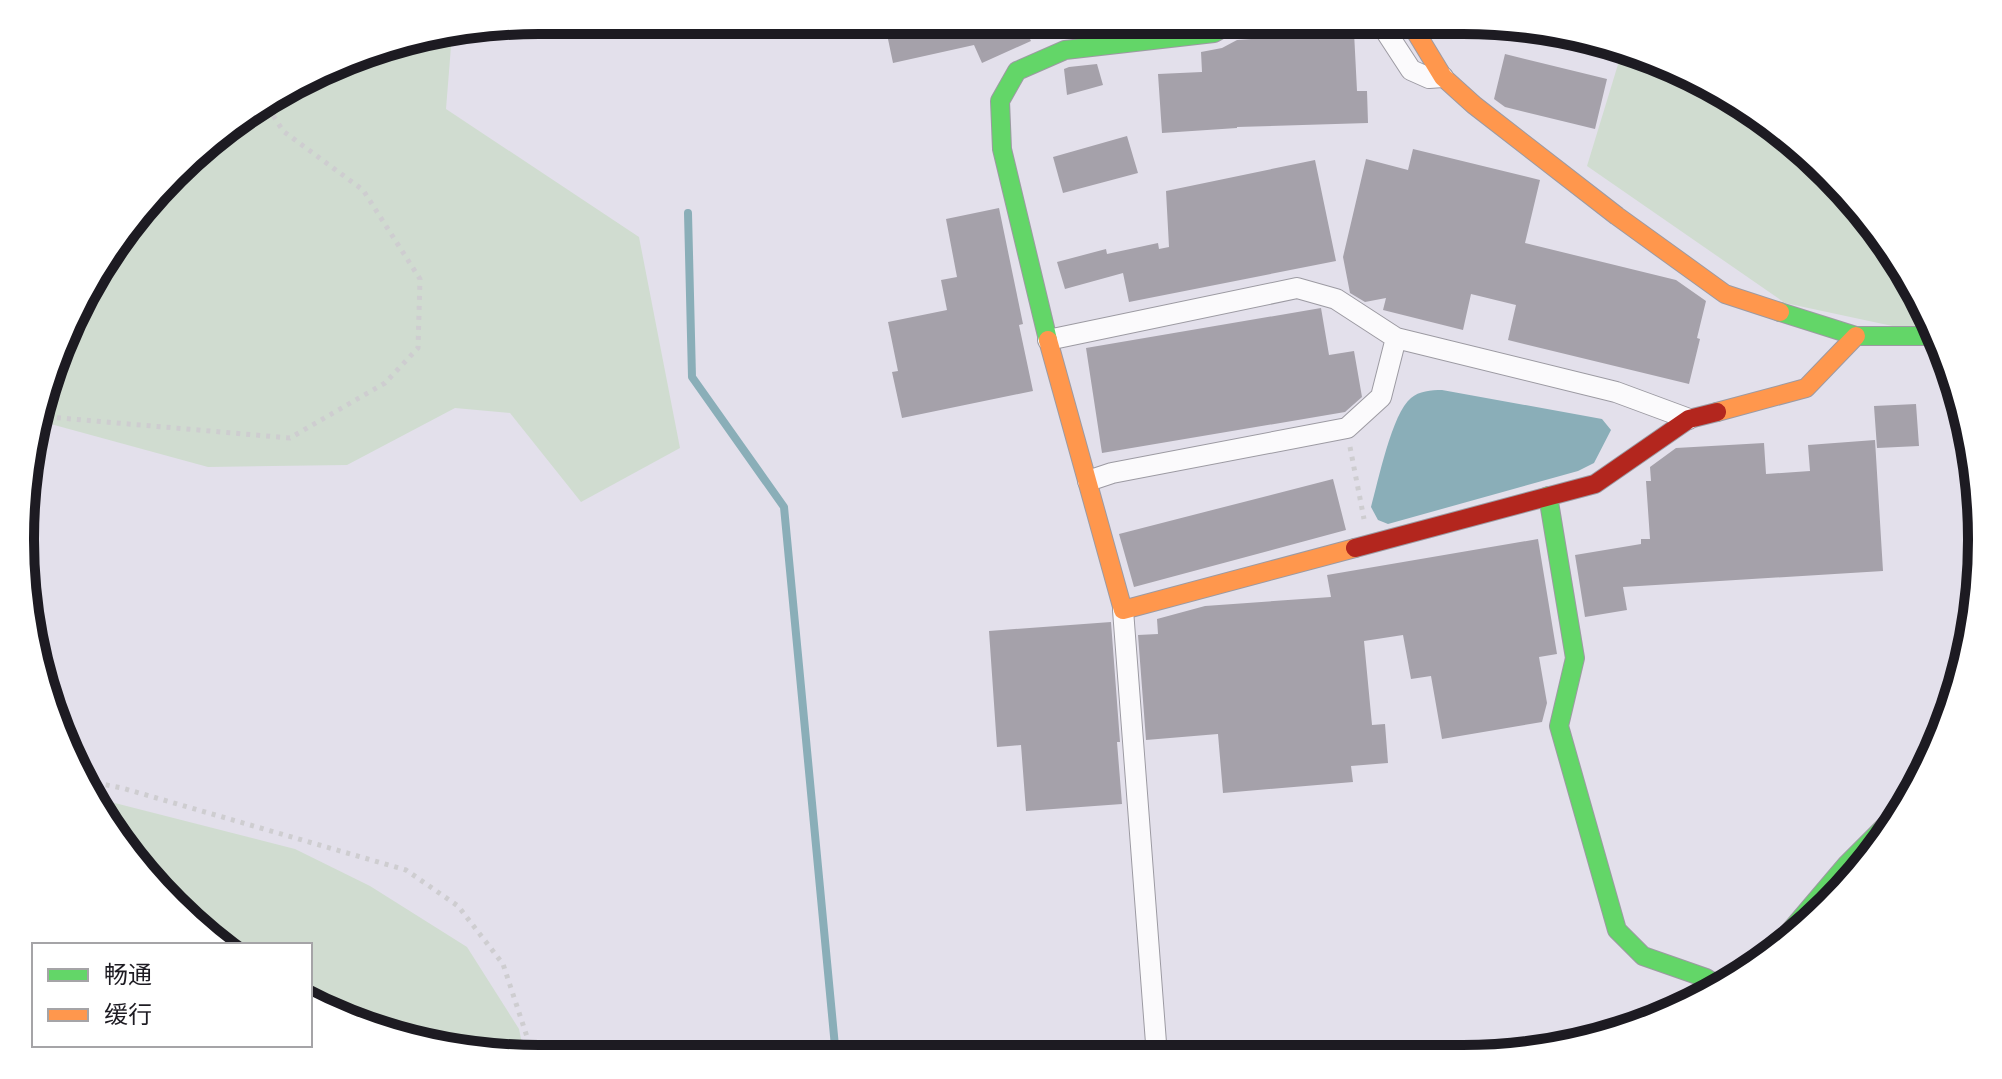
<svg xmlns="http://www.w3.org/2000/svg" width="2002" height="1079" font-family="'DejaVu Sans','Noto Sans SC',sans-serif">
<style>
.green{fill:#d0dcd0}
.water{fill:#8aaeb8}
.lines{fill:none;stroke-linecap:round;stroke-linejoin:round}
.stream{stroke:#8aaeb8;stroke-width:8}
.building{fill:#a5a1aa}
.street-casing{stroke:#9c9aa2;stroke-width:22}
.fast-casing{stroke:#9c9aa2;stroke-width:20}
.slow-casing{stroke:#9c9aa2;stroke-width:20}
.jam-casing{stroke:#9c9aa2;stroke-width:20}
.path{stroke:#cecdd0;stroke-width:5;stroke-dasharray:4 6;stroke-linecap:butt}
.street{stroke:#fbfafc;stroke-width:20}
.fast{stroke:#63d668;stroke-width:18}
.slow{stroke:#ff974d;stroke-width:18}
.jam{stroke:#b3261e;stroke-width:18}
.rim{fill:none;stroke:#1d1b22;stroke-width:10}
</style>
<rect width="100%" height="100%" fill="#e3e0eb"/>
<path class="green" d="M452,34L446,109L639,237L680,448L581,502L510,413L455,408L347,465L208,467L36,420L38,405L107,251L223,128L372,48Z
M1623,48L1722,89L1874,223L1922,319L1911,330L1785,303L1587,166Z
M95,796L103,800L295,849L370,886L467,947L519,1029L525,1058H506L405,1041L310,1002V945H226L149,882Z"/>
<path class="water" d="M1442,390L1602,419L1611,430L1594,463L1578,471L1388,524L1378,520L1371,507C1378,482 1392,413 1411,398C1419,391 1431,390 1442,390Z"/>
<g class="lines">
<path class="stream" d="M688,213L692,377L784,507L836,1057"/>
</g>
<path class="building" d="M884,20L1021,21L1031,41L982,63L974,45L893,63Z
M1057,21H1085L1086,30L1059,34Z
M1354,32L1357,91H1367L1368,123L1237,127V128L1162,133L1158,74L1202,72L1201,52L1222,48L1237,40Z
M1505,54L1607,79L1595,129L1505,107L1494,99Z
M1097,64L1103,85L1067,95L1064,69L1069,67Z
M1127,136L1138,173L1063,193L1053,157Z
M1413,149L1540,180L1525,243L1676,280L1706,301L1697,338L1700,339L1689,384L1508,340L1516,305L1471,294L1463,330L1383,310L1386,298L1365,302L1350,293L1343,257L1366,159L1408,170Z
M1315,160L1336,261L1129,302L1123,273L1065,289L1057,262L1106,249L1107,254L1158,243L1159,249L1169,247L1166,191Z
M999,208L1023,324L1019,325L1033,391L902,418L892,372L898,371L888,322L947,310L941,280L957,277L946,219Z
M1321,308L1329,355L1354,351L1362,397L1345,412L1102,453L1086,348Z
M1916,404L1919,446L1877,448L1874,406Z
M1875,440L1883,571L1623,587L1627,610L1585,617L1575,555L1641,544V539H1650L1646,481H1651L1650,467L1676,448L1764,443L1766,474L1810,471L1808,445Z
M1333,479L1346,530L1134,587L1119,534Z
M1538,539L1557,654L1539,657L1547,703L1542,722L1442,739L1431,676L1411,679L1403,635L1364,641L1372,725L1385,724L1388,763L1351,766L1353,782L1223,793L1218,734L1146,740L1138,635L1158,634L1157,619L1205,606L1331,597L1327,575Z
M1111,622L1120,742H1117L1122,804L1026,811L1021,745L997,747L989,631Z"/>
<g class="lines">
<defs>
<path id="street" d="M1379,21L1411,70L1429,78L1443,77
M1048,340L1297,288L1336,299L1396,338L1616,392L1689,419
M1088,481L1112,473L1347,428L1381,397L1396,338
M1123,610L1157,1056"/>
<path id="fast" d="M1780,312L1856,336H1930
M1048,340L1002,149L1000,101L1017,71L1065,50L1214,33L1235,21
M1548,496L1575,658L1559,726L1617,930L1643,956L1706,978L1720,987
M1767,958L1847,864L1913,798"/>
<path id="slow" d="M1409,21L1443,77L1474,105L1617,216L1725,294L1780,312
M1048,340L1123,610L1355,548
M1717,412L1806,388L1856,336"/>
<path id="jam" d="M1355,548L1595,484L1689,419L1717,412"/>
</defs>
<use href="#street" class="street-casing"/>
<use href="#fast" class="fast-casing"/>
<use href="#slow" class="slow-casing"/>
<use href="#jam" class="jam-casing"/>
<path class="path" d="M37,416L290,438L385,383L418,348L420,279L363,190L283,131L266,104
M1350,447L1364,519
M86,781L122,788L406,870L458,906L503,964L534,1058"/>
<use href="#street" class="street"/>
<use href="#fast" class="fast"/>
<use href="#slow" class="slow"/>
<use href="#jam" class="jam"/>
</g>
<path d="M0 0H2002V1079H0ZM539 34H1463A505 505 0 0 1 1968 539V540A505 505 0 0 1 1463 1045H539A505 505 0 0 1 34 540V539A505 505 0 0 1 539 34Z" fill="#fff" fill-rule="evenodd"/>
<path class="rim" d="M539 34H1463A505 505 0 0 1 1968 539V540A505 505 0 0 1 1463 1045H539A505 505 0 0 1 34 540V539A505 505 0 0 1 539 34Z"/>
<rect x="32" y="943" width="280" height="104" fill="#ffffff" stroke="#a5a4a7" stroke-width="2"/>
<rect x="48" y="969" width="40" height="12" fill="#63d668" stroke="#a5a4a7" stroke-width="2"/>
<text x="104" y="983" font-size="24" fill="#1d1b22">畅通</text>
<rect x="48" y="1009" width="40" height="12" fill="#ff974d" stroke="#a5a4a7" stroke-width="2"/>
<text x="104" y="1023" font-size="24" fill="#1d1b22">缓行</text>
</svg>
